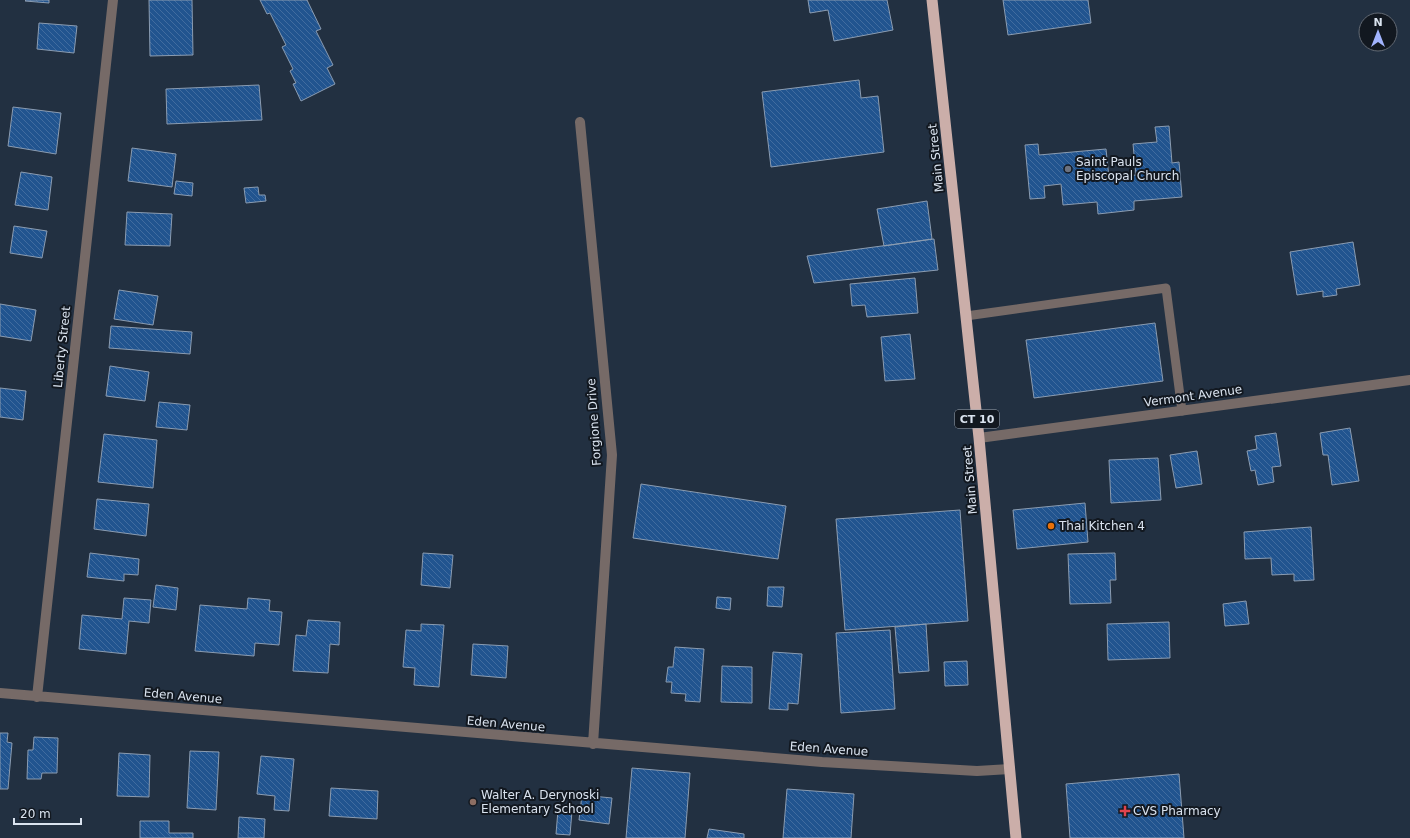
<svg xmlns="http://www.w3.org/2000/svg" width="1410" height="838" font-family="'DejaVu Sans',sans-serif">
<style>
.building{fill:url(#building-back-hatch);stroke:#8b9cb1}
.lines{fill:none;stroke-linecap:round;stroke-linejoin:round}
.service{stroke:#766a67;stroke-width:9}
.minor{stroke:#766a67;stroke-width:10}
.trunk{stroke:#cbaea9;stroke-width:11}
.worship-dot{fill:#6b7280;stroke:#121820;stroke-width:1.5}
.food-dot{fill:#e8710a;stroke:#121820;stroke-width:1.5}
.education-dot{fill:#8d6e63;stroke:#121820;stroke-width:1.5}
.health-dot{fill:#e0444e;stroke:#121820;stroke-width:1.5}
.labels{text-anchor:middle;stroke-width:4;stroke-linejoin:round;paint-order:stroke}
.shield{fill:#121820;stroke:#9ea6b1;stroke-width:1}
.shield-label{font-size:11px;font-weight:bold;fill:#dae3ef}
.street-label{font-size:12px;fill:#dae3ef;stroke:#121820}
.poi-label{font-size:12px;fill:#dae3ef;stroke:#121820;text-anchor:start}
</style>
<defs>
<pattern id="building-back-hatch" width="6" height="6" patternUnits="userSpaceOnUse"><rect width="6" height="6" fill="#21548f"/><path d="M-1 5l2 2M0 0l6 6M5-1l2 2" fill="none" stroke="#416c9f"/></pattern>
</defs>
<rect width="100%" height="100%" fill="#223041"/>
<path class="building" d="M49,0V3L25,1L26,0Z
M149,0H192L193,55L150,56Z
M260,0H307L321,29L316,31L333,65L327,68L335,84L301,101L293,84L296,83L290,71L293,69L282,47L286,45L270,13L267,14Z
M808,0H887L893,30L834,41L828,10L810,13Z
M1003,0H1088L1091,23L1008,35Z
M39,23L77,26L74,53L37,49Z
M859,80L861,98L878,96L884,152L771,167L762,92Z
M259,85L262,120L167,124L166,89Z
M13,107L61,113L56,154L8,146Z
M1169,126L1172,163L1179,162L1182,197L1134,201V210L1098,214L1097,202L1063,205L1061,184L1044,186L1045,198L1030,199L1025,145L1038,144L1039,155L1106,149L1109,178L1136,175L1133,144L1157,142L1155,127Z
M132,148L176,154L172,187L128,181Z
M21,172L52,177L48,210L15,205Z
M176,181L193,183L192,196L174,194Z
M258,187L259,195H265L266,201L246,203L244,188Z
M927,201L932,239L884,246L877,209Z
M127,212L172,214L170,246L125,245Z
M14,226L47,231L42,258L10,253Z
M934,239L938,270L814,283L807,256Z
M1353,242L1360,285L1336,289L1337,295L1323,297V291L1297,295L1290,252Z
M915,278L918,313L867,317L865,305L852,306L850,284Z
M119,290L158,296L153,325L114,319Z
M0,304L36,310L31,341L0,336Z
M1155,323L1163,381L1034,398L1026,340Z
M111,326L192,332L190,354L109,348Z
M910,334L915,379L885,381L881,337Z
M110,366L149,372L145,401L106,396Z
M0,388L26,391L23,420L0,417Z
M159,402L190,405L187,430L156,427Z
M1350,428L1359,481L1332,485L1328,455H1323L1320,433Z
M1276,433L1281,466L1272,467L1274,482L1258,485L1255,470L1251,471L1247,451L1257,449L1255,436Z
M104,434L157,440L153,488L98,482Z
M1197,451L1202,484L1176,488L1170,455Z
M1158,458L1161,500L1111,503L1109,460Z
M641,484L786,506L778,559L633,538Z
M97,499L149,504L146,536L94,529Z
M1085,503L1088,542L1017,549L1013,510Z
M960,510L968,621L845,630L836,519Z
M1311,527L1314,580L1294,581V574L1272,575L1271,558L1245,559L1244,532Z
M90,553L139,559L138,575L124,574V581L87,577Z
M423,553L453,555L450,588L421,585Z
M1115,553L1116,580H1110L1111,603L1070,604L1068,554Z
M156,585L178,588L176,610L153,607Z
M768,587H784L782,607L767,606Z
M717,597L731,598L730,610L716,608Z
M124,598L151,600L149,623L129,621L126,654L79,649L82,615L122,619Z
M248,598L270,600L269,611L282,612L279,645L255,643L254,656L195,651L200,605L247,609Z
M1246,601L1249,624L1225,626L1223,604Z
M308,620L340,622L339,645L330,644L328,673L293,671L296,635L306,636Z
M1169,622L1170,658L1108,660L1107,624Z
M421,624L444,625L439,687L414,685L415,668L403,667L406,630L421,631Z
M926,624L929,671L899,673L895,627Z
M890,630L895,709L841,713L836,633Z
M473,644L508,646L506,678L471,675Z
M675,647L704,649L700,702L685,701L686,694L671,693L672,682H666L668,667H673Z
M773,652L802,654L798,704L788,703V710L769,709Z
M967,661L968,685L945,686L944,662Z
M722,666L752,667V703L721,702Z
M0,733H8L7,742L12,743L8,789H0Z
M34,737L58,738L57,773H42L41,779H27L28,750H33Z
M190,751L219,752L216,810L187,808Z
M119,753L150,755L149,797L117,796Z
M261,756L294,759L289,811L274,810L275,796L257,794Z
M632,768L690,773L685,838H626Z
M1179,774L1184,838H1070L1066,784Z
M331,788L378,791L377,819L329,816Z
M787,789L854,794L851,838H783Z
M582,795L612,798L609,824L579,820Z
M558,810L572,811L570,835L556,834Z
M239,817L265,819L264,838H238Z
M140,821H169V833H193V838H140Z
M709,829L744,834V838H707Z"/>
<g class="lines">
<path class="service" d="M966,316L1166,288L1182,411"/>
<path class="minor" d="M580,122L612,455L593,744
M979,438L1410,380
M0,693L822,762L977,771L1010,769
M37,697L113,0"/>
<path class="trunk" d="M932,0L979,438L1016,838"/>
</g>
<circle class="worship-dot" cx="1068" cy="169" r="4"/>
<circle class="food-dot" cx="1051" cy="526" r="4"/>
<circle class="education-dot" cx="473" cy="802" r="4"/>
<path class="health-dot" d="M1123 805h4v4h4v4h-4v4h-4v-4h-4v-4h4z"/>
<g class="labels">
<rect class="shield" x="955" y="410" width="44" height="18" rx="3"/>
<g class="shield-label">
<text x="977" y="423">CT 10</text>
</g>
<g class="street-label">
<text transform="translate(936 158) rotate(-96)" y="4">Main Street</text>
<text transform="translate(62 347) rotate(-84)" y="4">Liberty Street</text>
<text transform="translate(1193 396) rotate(-8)" y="4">Vermont Avenue</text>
<text transform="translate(594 422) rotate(-94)" y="4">Forgione Drive</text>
<text transform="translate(970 480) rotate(-95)" y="4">Main Street</text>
<text transform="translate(183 696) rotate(5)" y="4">Eden Avenue</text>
<text transform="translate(506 724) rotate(5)" y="4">Eden Avenue</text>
<text transform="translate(829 749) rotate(4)" y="4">Eden Avenue</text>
</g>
<g class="poi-label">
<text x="1076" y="166">Saint Pauls<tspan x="1076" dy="14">Episcopal Church</tspan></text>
<text x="1059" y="530">Thai Kitchen 4</text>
<text x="481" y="799">Walter A. Derynoski<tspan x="481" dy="14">Elementary School</tspan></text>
<text x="1133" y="815">CVS Pharmacy</text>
</g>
</g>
<g transform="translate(1378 32)"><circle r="19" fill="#121820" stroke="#626973"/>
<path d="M0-3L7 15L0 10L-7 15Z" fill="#a1b3fd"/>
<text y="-6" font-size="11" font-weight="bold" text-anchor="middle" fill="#dae3ef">N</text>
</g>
<path d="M14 818v6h67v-6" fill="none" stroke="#dae3ef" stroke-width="2"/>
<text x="20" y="818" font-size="12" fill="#dae3ef" stroke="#121820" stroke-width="3" paint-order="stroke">20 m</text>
</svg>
